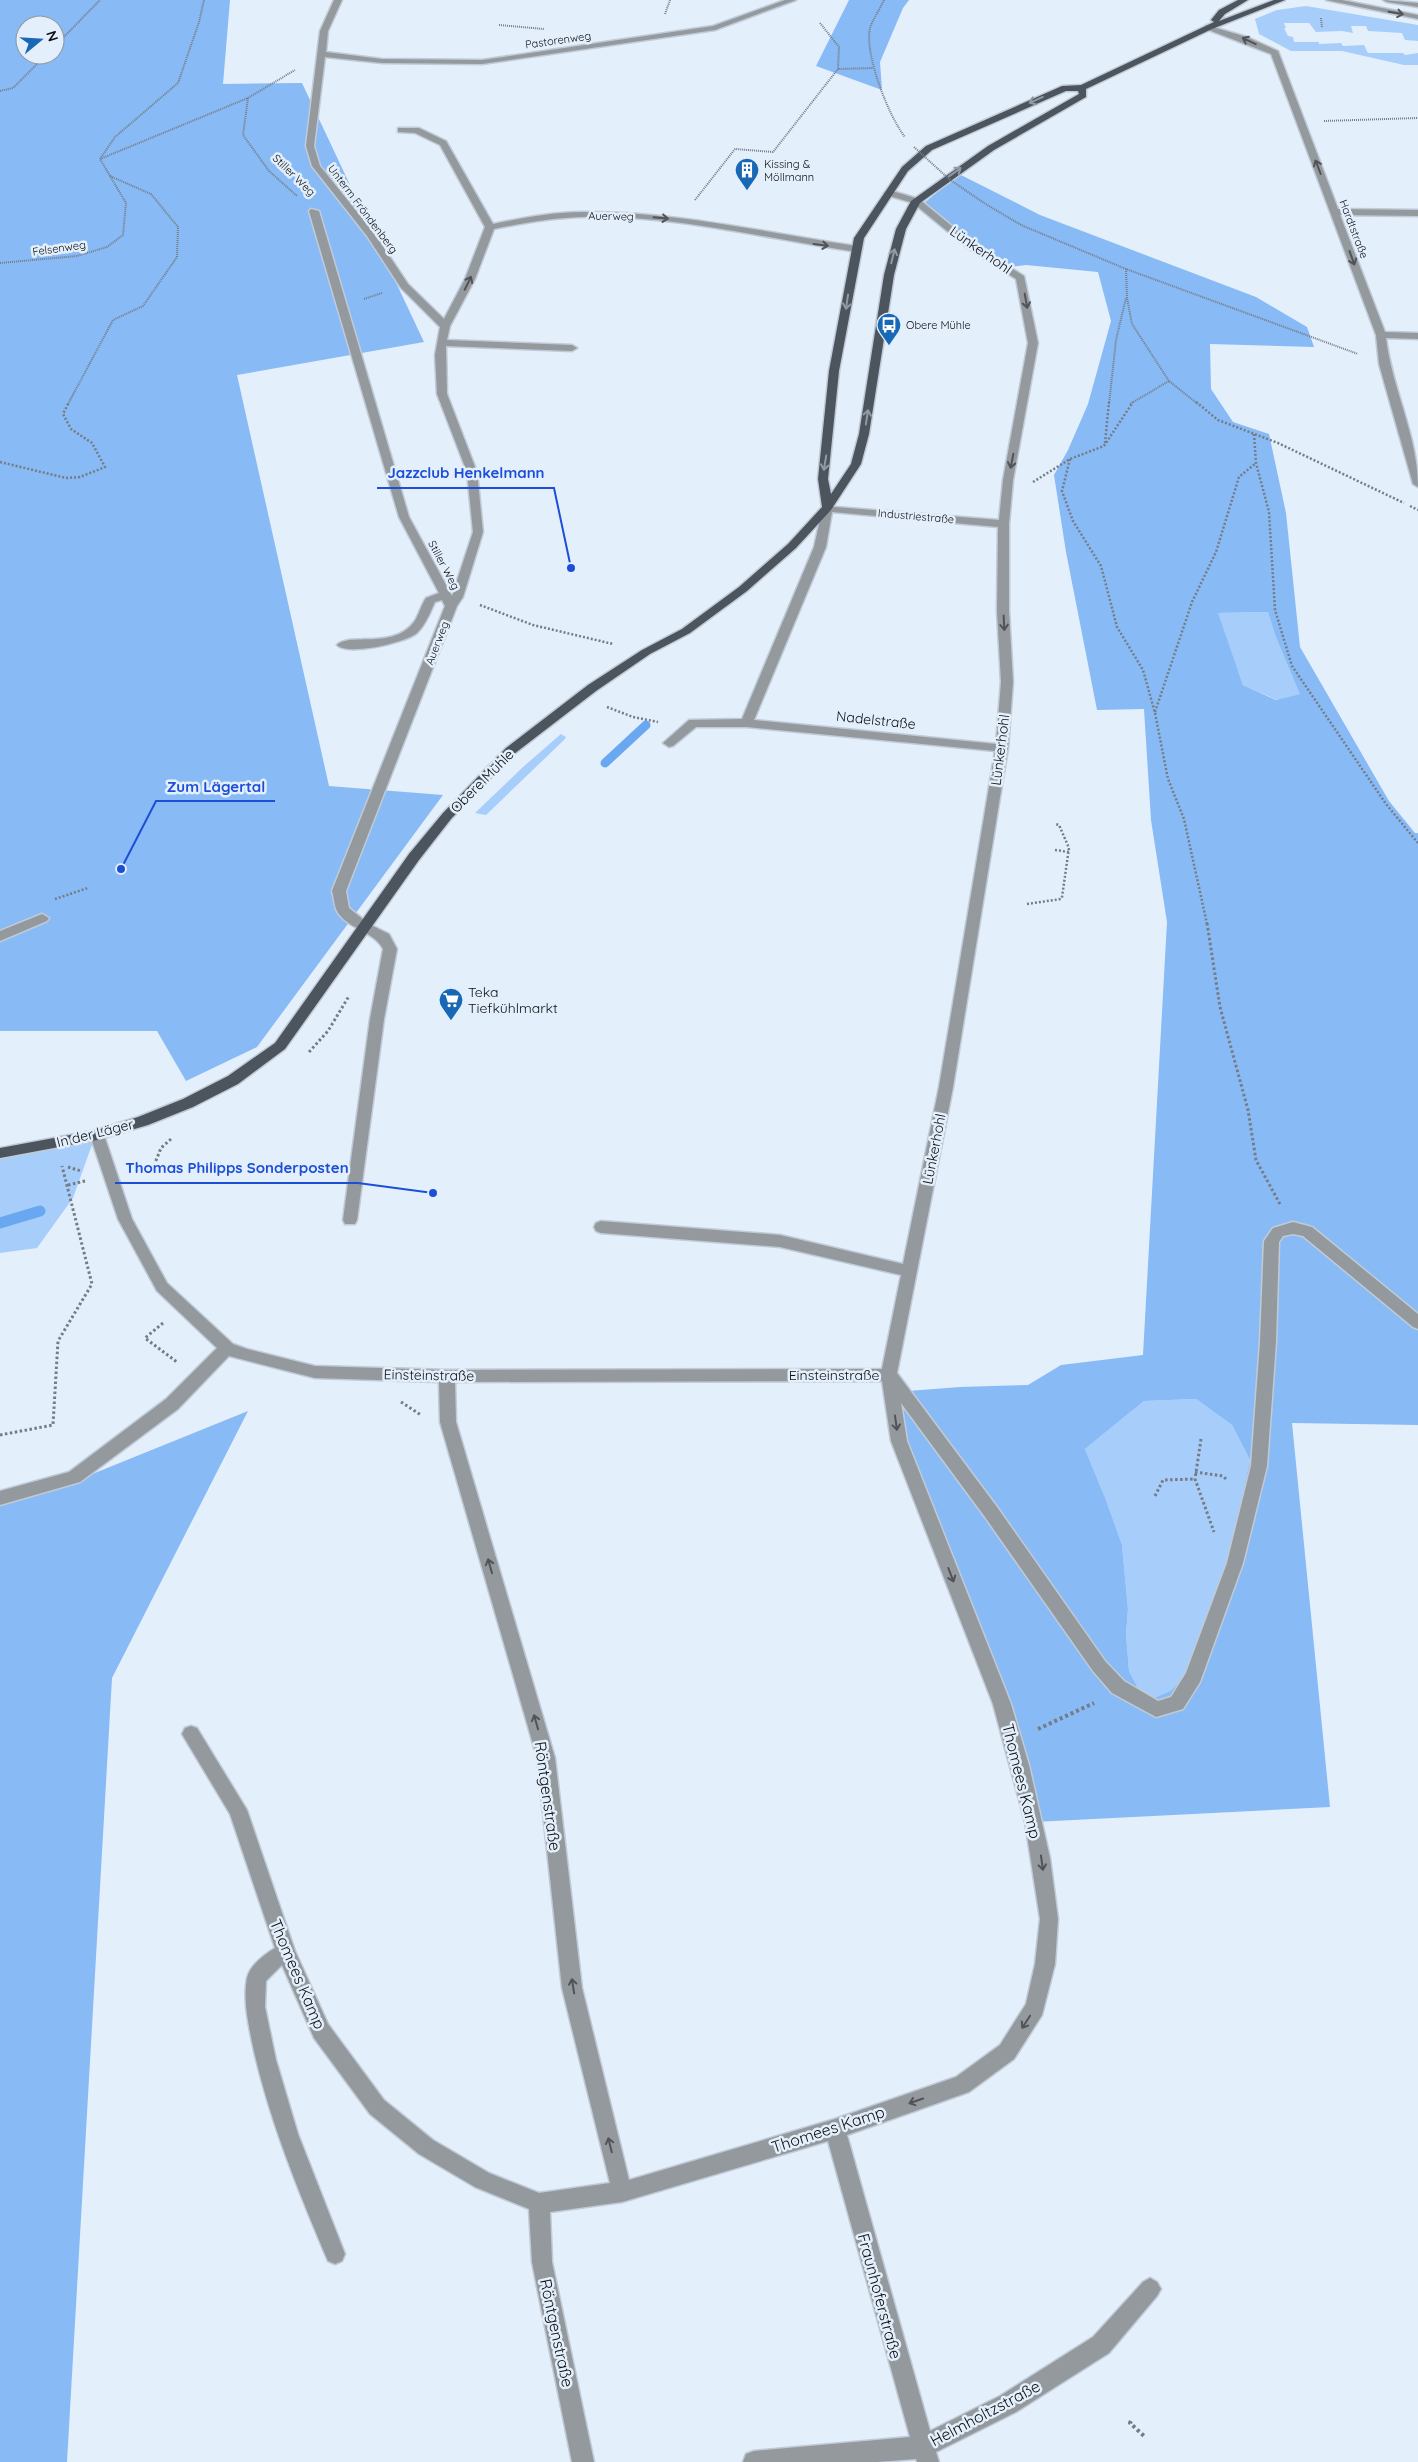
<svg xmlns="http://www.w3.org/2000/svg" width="1418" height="2462" font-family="Quicksand,sans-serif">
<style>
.green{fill:#a7cefb}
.forest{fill:#88baf5;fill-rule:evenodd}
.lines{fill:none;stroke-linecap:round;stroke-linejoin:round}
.stream-far1{stroke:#69a8f1;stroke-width:9}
.stream{stroke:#69a8f1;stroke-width:11}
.minor-casing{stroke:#c1cbd7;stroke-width:3}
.major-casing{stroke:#c1cbd7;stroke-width:3}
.path-far3{stroke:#757c85;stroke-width:2;stroke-dasharray:1 1;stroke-linecap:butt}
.path-far2{stroke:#757c85;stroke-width:2.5;stroke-dasharray:2 2;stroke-linecap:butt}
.path-far1{stroke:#757c85;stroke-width:3;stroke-dasharray:2.5 2.5;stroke-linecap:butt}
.path{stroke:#757c85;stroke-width:4;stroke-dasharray:3 3;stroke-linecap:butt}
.minor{fill:#94999e;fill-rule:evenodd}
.major{fill:#4c545d;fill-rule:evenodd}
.path-bridge{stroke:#757c85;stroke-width:2;stroke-dasharray:1 1;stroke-linecap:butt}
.oneway{stroke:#505458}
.oneway2{stroke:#909aa5}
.labels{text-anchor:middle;stroke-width:5;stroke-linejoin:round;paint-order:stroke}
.far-street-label{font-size:11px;fill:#0b0e12;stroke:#e4effc}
.far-poi-label{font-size:11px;fill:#0b0e12;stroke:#e4effc;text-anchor:start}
.street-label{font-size:14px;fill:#0b0e12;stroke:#e4effc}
.poi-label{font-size:14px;fill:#0b0e12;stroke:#e4effc;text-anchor:start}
.near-street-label{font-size:16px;fill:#0b0e12;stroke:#e4effc}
.leader{fill:none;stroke:#1d4ed8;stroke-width:2}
.callout-dot{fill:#1d4ed8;stroke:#e4effc;stroke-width:2}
.callout-label{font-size:15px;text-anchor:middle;font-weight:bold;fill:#1d4ed8;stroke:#e4effc;stroke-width:5;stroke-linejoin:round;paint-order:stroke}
</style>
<rect width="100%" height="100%" fill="#e4effc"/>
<path class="green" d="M1306,6L1418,25V41L1405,40L1402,33L1368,31L1366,26H1351L1353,33L1342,31L1316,32L1309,23H1284L1286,28H1284L1288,36L1293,37L1294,42H1319V44L1341,43L1343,46L1364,45L1368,53H1403L1405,55L1418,53V65H1404L1342,51H1291L1259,34L1255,19L1277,10Z
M1268,612L1275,635L1301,694L1277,700L1243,685L1217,613Z
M561,734L566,737L564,740L486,815L475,813L523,767Z
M94,1139L73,1198L37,1248L0,1253V1158Z
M1196,1399L1232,1425L1250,1460L1228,1559L1190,1673L1170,1691L1154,1698L1138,1688L1129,1671L1126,1634L1128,1609L1122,1545L1106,1500L1085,1449L1144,1401Z"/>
<path class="forest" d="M0,0H230L223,84L302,83L424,342L237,375L329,786L443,795L257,1047L186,1081L157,1031H0ZM25,25H55V55H25Z
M849,0H909L903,8L880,62L882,90L816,66Z
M959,174L1040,215L1256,297L1307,327L1314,347L1210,344L1211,389L1233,422L1269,434L1286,513L1300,647L1389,801L1415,833H1418V1425L1292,1423L1330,1807L1034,1822L1020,1765L902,1440L895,1392L960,1387L1028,1385L1061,1365L1143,1355L1167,922L1151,820L1144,709L1097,710L1066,552L1054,475L1068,450L1088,404L1111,321L1098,272L1026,265L1010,267L977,245L923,204ZM1268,612L1275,635L1300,694L1276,700L1243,685L1218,613ZM1196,1399L1232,1425L1250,1460L1228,1559L1190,1673L1170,1691L1154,1698L1138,1688L1129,1671L1126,1634L1128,1609L1122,1545L1106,1500L1085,1449L1144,1401Z
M248,1411L112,1678L67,2462H0V1502L75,1481Z"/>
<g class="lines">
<path class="stream-far1" d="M605,763L646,725"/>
<path class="stream" d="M0,1223L40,1211"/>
<defs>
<path id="minor" d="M334,0H342L328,31L326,52L382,59L482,60L713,26L785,0H796L715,30L482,64L382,63L325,57L314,146L320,166L374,233L408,284L444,319L465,279L485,227L440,145L415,133L398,132V128H419L446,141L493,224C523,218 552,212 583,212C675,211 766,233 857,246L862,249L857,252C766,239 673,214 581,217C551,218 523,223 494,229L475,279L450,326L447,340L572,345L577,348L572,351L446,346L447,394L477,472L483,532L463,597L457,606L346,891L349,908L369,924L389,934L397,949L384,1019L357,1220L355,1224H345L343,1220L370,1019L383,949C374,931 347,929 337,911C334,905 334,897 332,891L445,606L442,600L435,602C430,613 426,624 417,633C405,643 348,656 337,645C350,632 393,650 414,622C419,615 421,605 426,598L439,593L399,517L309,211L311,209L319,211L409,517L452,596L473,532L467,472L437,394L435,355L440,327L401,288L367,236L312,166L306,146L320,31Z
M1326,0H1342L1418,15V19Z
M1383,0L1418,3V7L1387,2Z
M1206,25L1247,37L1278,51L1338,209L1418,210V216L1340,215L1385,332L1418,333V339L1386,338C1392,389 1418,436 1418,487L1413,484L1379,364L1376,335L1271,54L1206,29Z
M889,190L919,199L975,245L1024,276L1038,343L1013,480L1009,524V611L1013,682L1008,748L953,1087L897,1373L997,1507L1105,1661L1124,1681L1158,1701L1171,1697L1186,1673L1227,1563L1251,1466L1260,1342L1264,1241L1273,1228L1293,1222L1312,1227L1418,1314V1329L1413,1327L1303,1236L1293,1234L1283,1236L1279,1242L1276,1342L1267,1466L1243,1563L1200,1682L1183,1709L1156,1717L1112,1693L1093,1671L985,1517L901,1403L907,1441L1011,1704L1029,1765L1050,1858L1058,1919L1055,1964L1042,2015L1014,2059L969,2092L847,2135L930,2431L1000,2396L1093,2337L1143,2282L1150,2278L1157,2282L1161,2289L1157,2296L1109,2353L1016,2412L936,2452L939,2462H917L916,2459L877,2462H743L746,2454L754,2451L910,2437L828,2141L622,2202L550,2212L552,2262L594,2462H572L532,2262L529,2209L475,2187L419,2154L370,2114L314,2038L282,1965L266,1981L265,2007L276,2060L298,2134L345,2254L342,2261L335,2264L328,2261C298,2190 268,2117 252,2042C248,2021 243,2000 247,1978C250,1965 264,1955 275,1948L230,1814L182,1734L185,1728L191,1726L197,1728L247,1810L295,1951L328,2024L384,2100L433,2140L489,2173L539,2193L610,2183L562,1988L537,1758L440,1422L439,1382L315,1378L229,1356L178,1409L80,1482L0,1505V1491L69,1472L166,1399L217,1348L157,1291L118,1219L90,1135L92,1131H102L104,1135L132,1219L167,1283L233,1344L247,1349L315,1366L447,1370L882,1369L901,1275L780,1247L601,1233L596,1231L594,1227L596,1223L601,1221L780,1235L903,1264L939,1087L995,751L747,727H696L673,746L669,747L663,743L689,720L742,719L814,547L823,506L999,520L1003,480L1028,343L1016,279L969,249L913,203L886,195L884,193ZM832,512L998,527L997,611L1001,682L996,744L754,720L826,547ZM882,1381L891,1441L993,1704L1025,1822L1040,1919L1035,1964L1026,2004L1000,2045L956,2077L835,2119L629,2180L582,1988L555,1758L456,1422L455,1382Z
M42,914L49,918L47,921L0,941V931Z"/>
<path id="major" d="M1238,0H1248L1225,14L1219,21L1274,0H1285L1212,29L1086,89V97L994,150L920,203L906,229L894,275L869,434L861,464L831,510L796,548L747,591L690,633L650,654L596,691L514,754L451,819L419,860L285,1049L238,1084L193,1107L148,1125L97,1140L0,1158V1148L97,1130L138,1117L183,1099L228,1076L275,1043L409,854L443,813L506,748L588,685L642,650L682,629L739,587L788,544L822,507L818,479L829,371L854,238L902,167L926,146L1062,86L1081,85L1214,22L1211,20L1219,10ZM1066,91H1078L1079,94L988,146L911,201L896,229L884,275L859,434L851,464L831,494L828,479L839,371L864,238L908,171L932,150Z"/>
</defs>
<use href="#minor" class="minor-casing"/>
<use href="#major" class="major-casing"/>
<path class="path-far3" d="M884,0C880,9 873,19 870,28C864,54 889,117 905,137
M665,14L670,0
M1321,18L1322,28
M820,23L839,47L838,69L873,68
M499,25L544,29
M55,46L100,0
M0,91L13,88L46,55
M248,98L295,70
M1324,121L1418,118
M100,159L248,98L243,135L269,171L297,196
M100,159L115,137L178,83L199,22L204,0
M695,200L735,149L773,152L838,69
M984,203L1021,225L1126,269L1358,354
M0,263L77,256L107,247L123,235L126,203L100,159
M1126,269L1127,298L1132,324L1169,381L1198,404
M364,299L382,293
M68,404L113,320L143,306L177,257L178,227L151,194L110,176
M1109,404L1116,340L1126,298
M1130,404L1169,381"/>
<path class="path-far2" d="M1196,402L1218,420L1278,443L1404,503
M1254,434L1256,463L1269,512L1275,610L1292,666L1386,804L1418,843
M1105,443L1109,402
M1070,459L1062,491L1073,521L1101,566L1117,627L1143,670L1155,713L1168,779L1184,819L1207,924
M0,462L66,478L80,477L105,467L92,443L71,429L63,414L69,402
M1033,482L1070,459L1104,446L1133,402
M1410,506L1418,510
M480,605L533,625L613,644
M607,707L633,717L658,722
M1155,712L1192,602L1216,552L1239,477L1256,463
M1055,850L1069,852
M55,899L88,888
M1027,904L1061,899L1062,897L1069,848L1059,825L1055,824"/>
<path class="path-far1" d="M1207,923L1220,1007L1248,1110L1256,1160L1281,1206
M309,1052L328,1031L349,996
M68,1167L81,1171
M136,1172L153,1168L161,1148L171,1139
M68,1185L85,1181
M163,1323L145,1338L177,1362
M401,1402L421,1415
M0,1435L53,1425L58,1341L92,1284L62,1166
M1201,1439L1195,1479L1214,1532
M1195,1472L1223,1476L1227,1480
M1155,1496L1163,1480L1195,1479"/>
<path class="path" d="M1038,1729L1094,1703
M1131,2421L1130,2423L1144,2436"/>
<use href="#minor" class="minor"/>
<use href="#major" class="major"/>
<path class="path-bridge" d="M914,147L949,179L984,203"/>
</g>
<defs><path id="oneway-shaft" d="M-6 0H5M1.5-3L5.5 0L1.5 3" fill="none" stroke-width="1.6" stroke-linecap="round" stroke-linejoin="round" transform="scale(1.25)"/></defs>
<g class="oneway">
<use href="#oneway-shaft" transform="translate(1396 13) rotate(10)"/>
<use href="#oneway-shaft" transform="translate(1249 41) rotate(-155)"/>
<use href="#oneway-shaft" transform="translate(1318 167) rotate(-111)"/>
<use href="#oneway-shaft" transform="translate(661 218) rotate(5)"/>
<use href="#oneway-shaft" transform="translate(821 245) rotate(7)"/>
<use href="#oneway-shaft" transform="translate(1352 258) rotate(70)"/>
<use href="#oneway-shaft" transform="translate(468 283) rotate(-64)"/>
<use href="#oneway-shaft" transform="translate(1026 301) rotate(80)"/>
<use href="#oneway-shaft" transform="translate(1012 461) rotate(101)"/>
<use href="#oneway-shaft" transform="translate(1004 623) rotate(87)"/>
<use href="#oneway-shaft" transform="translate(896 1423) rotate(82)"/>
<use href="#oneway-shaft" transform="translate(490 1566) rotate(-106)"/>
<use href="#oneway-shaft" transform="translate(951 1575) rotate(69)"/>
<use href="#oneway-shaft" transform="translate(536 1722) rotate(-106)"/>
<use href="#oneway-shaft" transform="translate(1042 1863) rotate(82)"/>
<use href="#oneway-shaft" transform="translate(573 1986) rotate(-99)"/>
<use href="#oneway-shaft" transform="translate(1026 2022) rotate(123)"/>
<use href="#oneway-shaft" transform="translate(916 2101) rotate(161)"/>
<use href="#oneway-shaft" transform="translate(610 2145) rotate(-104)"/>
</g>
<g class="oneway2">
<use href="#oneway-shaft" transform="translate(1036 100) rotate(156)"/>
<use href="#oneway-shaft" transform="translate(955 172) rotate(-36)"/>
<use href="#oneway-shaft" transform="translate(893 256) rotate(-76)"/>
<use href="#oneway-shaft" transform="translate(847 302) rotate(98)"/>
<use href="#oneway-shaft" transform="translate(867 417) rotate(-81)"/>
<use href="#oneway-shaft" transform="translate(825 463) rotate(99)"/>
</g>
<defs>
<symbol id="building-pin" viewBox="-11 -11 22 30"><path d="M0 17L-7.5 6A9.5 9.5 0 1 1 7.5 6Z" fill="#1868b6" stroke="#e4effc"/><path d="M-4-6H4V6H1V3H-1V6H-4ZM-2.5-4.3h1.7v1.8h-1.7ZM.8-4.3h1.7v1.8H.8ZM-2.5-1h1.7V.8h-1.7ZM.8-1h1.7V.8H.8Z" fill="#fff"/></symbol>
<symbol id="bus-pin" viewBox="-11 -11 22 30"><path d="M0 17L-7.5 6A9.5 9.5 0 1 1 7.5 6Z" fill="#1868b6" stroke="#e4effc"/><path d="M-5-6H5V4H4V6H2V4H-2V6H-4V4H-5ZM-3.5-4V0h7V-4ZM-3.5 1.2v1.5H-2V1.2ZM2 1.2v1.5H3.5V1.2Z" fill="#fff"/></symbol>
<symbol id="supermarket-pin" viewBox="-11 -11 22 30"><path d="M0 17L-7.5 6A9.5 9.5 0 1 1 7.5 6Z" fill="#1868b6" stroke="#e4effc"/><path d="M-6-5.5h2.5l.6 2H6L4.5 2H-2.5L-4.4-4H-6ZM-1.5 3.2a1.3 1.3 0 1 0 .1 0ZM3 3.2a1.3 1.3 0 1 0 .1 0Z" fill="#fff"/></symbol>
</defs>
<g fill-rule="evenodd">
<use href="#building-pin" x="733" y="156" width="28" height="38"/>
<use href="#bus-pin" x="875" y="311" width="28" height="38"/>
<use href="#supermarket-pin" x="437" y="986" width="28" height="38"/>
</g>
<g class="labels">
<g class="far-street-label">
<text transform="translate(558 40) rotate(-8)" y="4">Pastorenweg</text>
<text transform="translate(294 175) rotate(44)" y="4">Stiller Weg</text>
<text transform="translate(363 209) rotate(53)" y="4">Unterm Fröndenberg</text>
<text transform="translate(611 216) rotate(1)" y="4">Auerweg</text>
<text transform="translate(1354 229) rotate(69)" y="4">Hardtstraße</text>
<text transform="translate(59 248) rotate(-8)" y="4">Felsenweg</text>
<text transform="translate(916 516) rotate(5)" y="4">Industriestraße</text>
<text transform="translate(444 565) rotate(62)" y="4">Stiller Weg</text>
<text transform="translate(437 643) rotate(-69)" y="4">Auerweg</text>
</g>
<g class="far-poi-label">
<text x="764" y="168">Kissing &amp;<tspan x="764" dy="13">Möllmann</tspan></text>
<text x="906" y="329">Obere Mühle</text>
</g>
<g class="street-label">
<text transform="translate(981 250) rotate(35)" y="5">Lünkerhohl</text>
<text transform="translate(876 720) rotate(6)" y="5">Nadelstraße</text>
<text transform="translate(1000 750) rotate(-83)" y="5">Lünkerhohl</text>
<text transform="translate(482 781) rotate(-45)" y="5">Obere Mühle</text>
<text transform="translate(95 1133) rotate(-14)" y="5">In der Läger</text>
<text transform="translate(934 1149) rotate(-79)" y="5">Lünkerhohl</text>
<text transform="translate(429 1375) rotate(1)" y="5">Einsteinstraße</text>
<text x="834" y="1380">Einsteinstraße</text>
</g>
<g class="poi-label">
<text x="468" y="997">Teka<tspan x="468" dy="16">Tiefkühlmarkt</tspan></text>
</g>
<g class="near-street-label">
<text transform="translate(1022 1781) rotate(76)" y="6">Thomees Kamp</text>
<text transform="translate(548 1796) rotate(82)" y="6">Röntgenstraße</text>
<text transform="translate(298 1974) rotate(67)" y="6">Thomees Kamp</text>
<text transform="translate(828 2129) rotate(-18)" y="6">Thomees Kamp</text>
<text transform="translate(880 2296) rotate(75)" y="6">Fraunhoferstraße</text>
<text transform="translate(557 2333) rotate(78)" y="6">Röntgenstraße</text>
<text transform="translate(985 2413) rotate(-28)" y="6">Helmholtzstraße</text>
</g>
</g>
<path class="leader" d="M571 568L554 488H377M121 869L156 801H275M433 1193L358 1183H115"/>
<g class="callout-dot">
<circle cx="571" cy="568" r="5"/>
<circle cx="121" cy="869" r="5"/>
<circle cx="433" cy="1193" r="5"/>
</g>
<g class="callout-label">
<text x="466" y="478">Jazzclub Henkelmann</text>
<text x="216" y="792">Zum Lägertal</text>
<text x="237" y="1173">Thomas Philipps Sonderposten</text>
</g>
<g transform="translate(40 40) rotate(72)"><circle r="24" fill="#e4effc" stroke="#8d959e"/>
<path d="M0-4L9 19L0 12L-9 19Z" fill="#1868b6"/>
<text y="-8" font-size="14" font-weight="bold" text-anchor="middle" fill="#0b0e12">N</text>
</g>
</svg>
